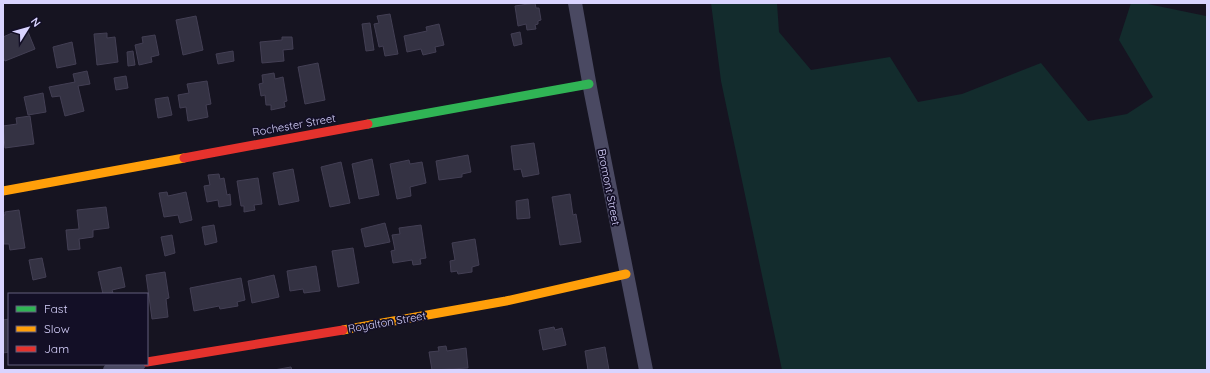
<svg xmlns="http://www.w3.org/2000/svg" width="1210" height="373" font-family="Quicksand,sans-serif">
<style>
.green{fill:#132c2d}
.building{fill:#343243;stroke:#433f54}
.lines{fill:none;stroke-linecap:round;stroke-linejoin:round}
.street{stroke:#4a4962;stroke-width:14}
.fast{stroke:#30b455;stroke-width:9}
.slow{stroke:#ff9f0a;stroke-width:9}
.jam{stroke:#e5322d;stroke-width:9}
.labels{text-anchor:middle;stroke-width:3.5;stroke-linejoin:round;paint-order:stroke}
.street-label{font-size:11px;fill:#d9d4ff;stroke:#130f26}
</style>
<rect width="100%" height="100%" fill="#161421"/>
<path class="green" d="M711,3H777L779,32L811,70L890,57L918,102L962,94L1041,63L1088,121L1127,114L1153,97L1119,40L1131,3H1143L1206,16L1207,370H782L721,81Z"/>
<path class="building" d="M535,3L536,8H539L541,20L538,21V24L535,25L536,29L527,30L526,24L518,26L515,6Z
M390,14L398,54L385,56L383,46L379,47L374,24L379,23L377,16Z
M196,16L203,50L183,55L176,20Z
M370,23L374,50L366,51L362,24Z
M439,24L444,45L435,47L436,52L423,55L421,49L407,52L404,36L427,31L426,27Z
M26,27L35,49L5,61L3,57V37Z
M520,32L522,44L514,46L511,34Z
M107,33V38L115,37L118,62L97,65L94,34Z
M155,35L159,55L151,57L152,62L139,65L135,45L143,43L142,37Z
M282,37H292L293,49L283,50L284,61L262,63L260,42L282,40Z
M72,42L76,64L57,68L53,47Z
M133,51L135,65L128,66L127,52Z
M233,51L234,61L218,64L216,54Z
M318,63L325,100L305,104L298,67Z
M87,71L90,84L78,86L84,111L65,116L60,96L52,97L49,87L75,82L73,74Z
M274,73L275,79L283,77L287,101L284,102L285,107L271,110V105H266L265,95L261,96L259,84L263,83L262,75Z
M126,76L128,88L116,90L114,78Z
M207,81L211,104L206,105L208,117L188,121L186,107L180,108L178,95L189,93L187,84Z
M43,93L46,112L28,115L24,97Z
M168,97L172,115L158,118L155,99Z
M30,116L34,144L5,148L3,126L17,124L16,118Z
M534,143L539,174L523,177L521,169L514,170L511,146Z
M468,155L471,172L462,174V177L439,180L436,161Z
M372,159L379,195L359,199L352,164Z
M409,160L410,164L422,162L426,183L410,187L411,196L397,199L390,164Z
M341,162L350,203L330,207L321,167Z
M293,169L299,201L279,205L273,173Z
M219,174L220,179L224,178L227,195L230,194L231,205L219,207L218,200L207,202L204,186L210,185L208,175Z
M258,178L262,204L254,205L255,210L244,212V206H241L237,181Z
M167,192L168,196L186,192L192,220L180,223L178,215L164,217L159,193Z
M570,194L573,215L576,214L581,242L560,245L552,197Z
M528,199L530,218L517,219L516,201Z
M106,207L109,228L93,230V237L79,239L80,249L68,250L66,230L79,229L77,210Z
M19,210L25,248L10,250L9,244H4L3,215H5V212Z
M385,223L390,242L365,247L361,229Z
M214,225L217,242L205,245L202,227Z
M421,225L426,258L420,259L421,264L413,265L412,260L393,263L391,251L395,250L392,235L400,234L399,228Z
M172,235L175,253L165,256L161,237Z
M475,239L479,265L472,267V272L458,274L457,271L451,272L450,261L455,260L452,243Z
M353,248L359,283L338,287L332,251Z
M42,258L46,277L33,280L29,260Z
M316,266L320,291L304,293L303,289L290,291L287,271Z
M121,267L125,287L112,290L113,293L103,294L98,272Z
M165,272L169,298L166,299L168,317L152,319L146,275Z
M274,275L279,297L252,303L248,281Z
M241,278L245,300L237,302L238,306L220,309L219,306L194,311L190,288Z
M9,319V352L3,353V320Z
M554,327L555,330L562,328L566,345L543,350L539,330Z
M446,346L447,351L466,348L468,368L432,370L429,352L439,351L438,347Z
M605,347L609,370H588L585,351Z
M291,367L292,370H274Z"/>
<g class="lines">
<path class="street" d="M575,3L591,93L646,370
M110,370L139,364"/>
<path class="fast" d="M368,124L589,84"/>
<path class="slow" d="M3,191L184,158
M343,330L506,301L626,274"/>
<path class="jam" d="M184,158L368,124
M147,362L343,330"/>
</g>
<g class="labels">
<g class="street-label">
<text transform="translate(294 125) rotate(-10)" y="4">Rochester Street</text>
<text transform="translate(609 187) rotate(79)" y="4">Bromont Street</text>
<text transform="translate(387 322) rotate(-10)" y="4">Royalton Street</text>
</g>
</g>
<rect width="1210" height="373" fill="none" stroke="#d9d4ff" stroke-width="8"/>
<rect x="8" y="293" width="140" height="72" fill="#130f26" stroke="#625e7d"/>
<rect x="16" y="306" width="20" height="6" fill="#30b455" stroke="#625e7d"/>
<text x="44" y="313" font-size="12" fill="#d9d4ff">Fast</text>
<rect x="16" y="326" width="20" height="6" fill="#ff9f0a" stroke="#625e7d"/>
<text x="44" y="333" font-size="12" fill="#d9d4ff">Slow</text>
<rect x="16" y="346" width="20" height="6" fill="#e5322d" stroke="#625e7d"/>
<text x="44" y="353" font-size="12" fill="#d9d4ff">Jam</text>
<g transform="translate(28 28) rotate(53)" stroke="#130f26" stroke-width="3" paint-order="stroke">
<path d="M0-3L7 15L0 10L-7 15Z" fill="#d9d4ff"/>
<text y="-6" font-size="11" font-weight="bold" text-anchor="middle" fill="#d9d4ff">N</text>
</g>
</svg>
